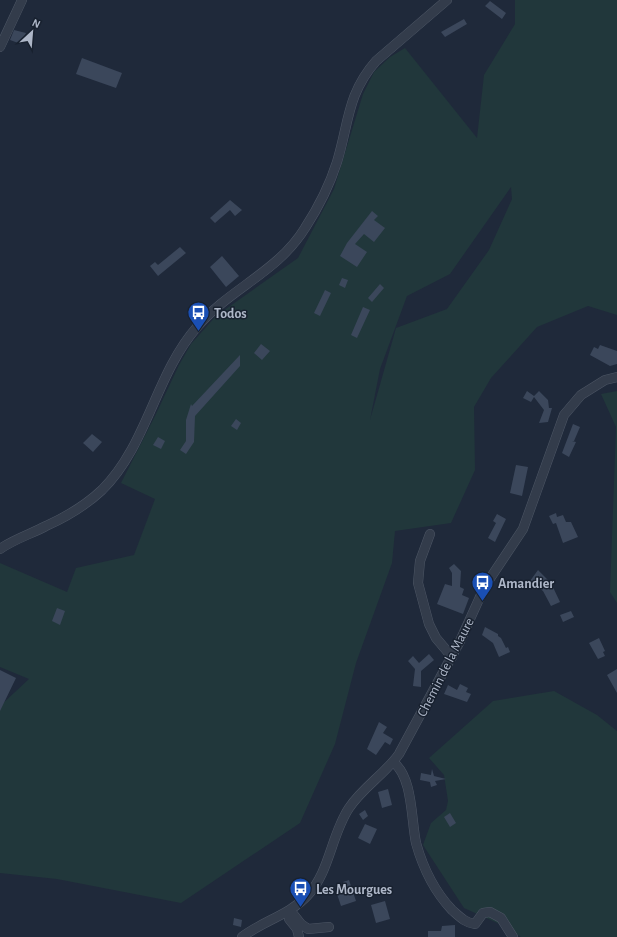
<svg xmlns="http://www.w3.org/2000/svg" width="617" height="937" font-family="'Alegreya Sans',sans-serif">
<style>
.green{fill:#21373b;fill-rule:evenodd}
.building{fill:#3b475b}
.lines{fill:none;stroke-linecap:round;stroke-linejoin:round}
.minor-casing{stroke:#4d5665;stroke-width:10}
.minor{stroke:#333c4b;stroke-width:9}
.labels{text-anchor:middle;stroke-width:3;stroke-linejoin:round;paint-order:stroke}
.poi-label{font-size:14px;font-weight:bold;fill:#adb6c7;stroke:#18212f;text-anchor:start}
.street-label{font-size:14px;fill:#adb6c7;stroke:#18212f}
</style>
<rect width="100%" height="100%" fill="#1f293a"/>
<path class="green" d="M515,0H617V315L588,306L537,327L491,378L474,407L475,470L451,523L395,531L392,563L356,663L335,744L300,823L181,903L57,879L0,873V706L29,679L0,667V563L67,592L76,568L134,555L155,499L121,483L155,416L179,365L191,344L216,316L298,258L334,189L363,94L374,72L390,57L405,48L477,138L484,75L515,24ZM511,187L512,199L489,250L447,309L396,328L370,420L380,369L407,296L450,274Z
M617,391V603L610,592L616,427L601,394Z
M554,691L597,715L617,731V937H521L504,926L464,908L423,845L431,823L446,810L448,801L444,775L429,758L493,701Z"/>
<path class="building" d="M490,1L506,13L502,19L485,6Z
M464,19L467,24L445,37L441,32Z
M14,30L26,33L21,44L10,40Z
M82,58L122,73L116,88L76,74Z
M230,200L242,210L235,216L230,210L215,223L210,218Z
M372,211L378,216L374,220L385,228L374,242L364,234L355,244L367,252L357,267L340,256L347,243Z
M180,247L186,253L158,276L150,266L155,262L158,265Z
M222,256L239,276L226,287L210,267Z
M342,278L348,280L345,288L339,285Z
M380,284L384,288L372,302L368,298Z
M325,290L331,293L320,316L314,313Z
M363,307L370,310L357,338L351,335Z
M261,344L270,351L262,360L254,353Z
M600,345L617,351V364L610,366L590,355L594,347L598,349Z
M240,355V366L195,416L194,442L186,454L180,450L186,441V420L191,404L192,406Z
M527,391L534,396L539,391L548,400L549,408H552L548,422L539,423L544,410L534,397L531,402L523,398Z
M236,419L241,423L237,430L231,426Z
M573,424L580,427L574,441H572L576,442L569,457L562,453Z
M92,434L102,442L93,452L83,443Z
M158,437L165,441L161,449L153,445Z
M516,465L528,467L522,496L510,493Z
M556,513L557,517L563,515L566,522H571L578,537L563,543L556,523L553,524L549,516Z
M497,514L506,519L495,542L488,538L496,523L493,521Z
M454,564L461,571L460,587L464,589L462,595L469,598L463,614L437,604L445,584L452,586V573L449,568Z
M538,570L551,583L560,602L551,606L543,591L530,581Z
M57,608L65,611L60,625L52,621Z
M571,611L574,617L563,622L560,615Z
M485,627L498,634V636L501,638L506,648L508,647L510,652L499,657L493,643L482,635Z
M599,638L605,651L603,652L605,656L598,659L589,643Z
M429,654L434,660L421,671V687L413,686L415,669L408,661L413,656L419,663Z
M617,669V693L607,675Z
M0,670L16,678L0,711Z
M460,684L468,688L466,692L471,694L467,702L444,694L448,685L457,690Z
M379,722L387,727L383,733L393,739L390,745L385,742L376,755L367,749Z
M432,769L434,776L446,779L435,781L437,785L431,787L430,782L420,780L421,773L431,775Z
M388,789L392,805L382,808L378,792Z
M365,810L368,816L363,820L359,814Z
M450,813L456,823L450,827L444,817Z
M365,824L377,829L370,844L358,838Z
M349,880L356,901L341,906L337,894L346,891L343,882Z
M385,901L390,919L376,923L371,905Z
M234,918L242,920L241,927L233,925Z
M455,925V937H428V931H441L442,926Z"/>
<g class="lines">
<defs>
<path id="minor" d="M0,47L22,0
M430,534L420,561L418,583L429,624L436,638L452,657
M0,549C14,539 31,534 46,526C66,517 86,505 102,490C148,444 155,375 197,327C229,289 278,272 305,228C318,208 330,184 337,162C349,123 347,94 376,61L447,0
M393,762C413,777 411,819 416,843C423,868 434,891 452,910C459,916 465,923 475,924L483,913L490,912L501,918L513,937
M290,910L301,924L308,929L329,927
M289,919L297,929L299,937
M242,937C263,921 289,915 307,896C330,872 331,835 349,808C363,787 385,774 399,754L460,641L485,586L523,529L564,415L581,395L605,380L617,377"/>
</defs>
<use href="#minor" class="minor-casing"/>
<use href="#minor" class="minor"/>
</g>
<defs>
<symbol id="bus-pin" viewBox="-11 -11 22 30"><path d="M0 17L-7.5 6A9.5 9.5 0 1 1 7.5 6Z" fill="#1a4fb4" stroke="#18212f"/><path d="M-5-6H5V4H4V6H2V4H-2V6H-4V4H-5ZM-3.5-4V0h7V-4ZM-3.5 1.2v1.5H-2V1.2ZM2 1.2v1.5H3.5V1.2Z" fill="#fff"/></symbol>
</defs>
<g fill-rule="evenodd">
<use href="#bus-pin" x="186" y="300" width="25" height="34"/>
<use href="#bus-pin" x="470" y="570" width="25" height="34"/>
<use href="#bus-pin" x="288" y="876" width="25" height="34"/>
</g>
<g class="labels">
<g class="poi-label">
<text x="214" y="318">Todos</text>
<text x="498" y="588">Amandier</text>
<text x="316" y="894">Les Mourgues</text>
</g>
<g class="street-label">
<text transform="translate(445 667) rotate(-63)" y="5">Chemin de la Maure</text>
</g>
</g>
<g transform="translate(32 32) rotate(26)" stroke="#18212f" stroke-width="3" paint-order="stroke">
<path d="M0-3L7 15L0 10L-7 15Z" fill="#adb6c7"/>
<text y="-6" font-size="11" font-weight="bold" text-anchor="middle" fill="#adb6c7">N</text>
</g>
</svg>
